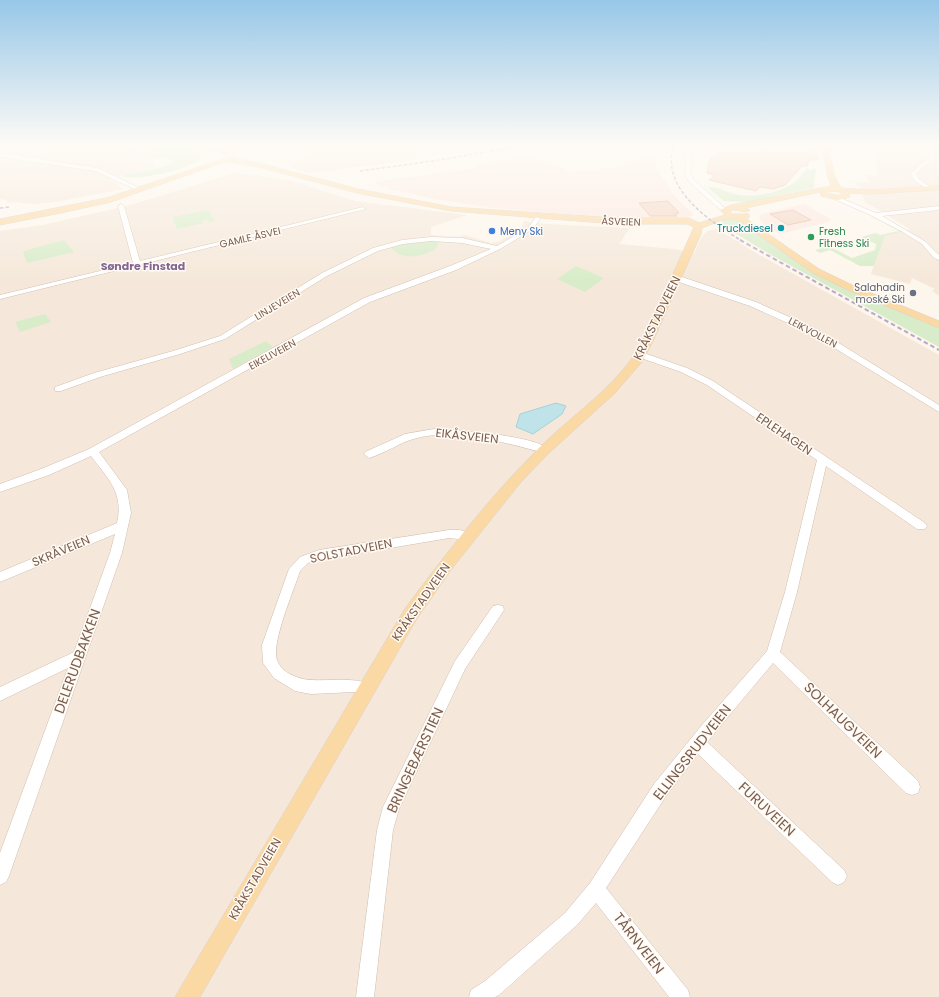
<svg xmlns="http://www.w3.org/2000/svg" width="939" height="997" font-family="Poppins,sans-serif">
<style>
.residential{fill:#f5e8da}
.commercial{fill:#fde8e0}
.green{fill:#d8ecc9}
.water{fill:#bfe3e8;stroke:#a5d3da}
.building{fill:#f3d5c3;stroke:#e6bba3}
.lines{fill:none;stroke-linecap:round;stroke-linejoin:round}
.minor-casing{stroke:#d1beb0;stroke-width:1}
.major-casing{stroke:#dad1cd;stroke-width:1}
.minor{fill:#fff;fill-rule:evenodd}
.major{fill:#fbd9a5;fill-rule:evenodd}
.rail-far1{stroke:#b9a8c9;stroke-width:1.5;stroke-dasharray:3.5 2;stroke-linecap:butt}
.rail{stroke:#b9a8c9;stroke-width:2;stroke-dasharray:4.5 3;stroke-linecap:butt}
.culture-dot{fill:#0f9aa8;stroke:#fffaf3;stroke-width:1.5}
.shop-dot{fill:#3f7fe0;stroke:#fffaf3;stroke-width:1.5}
.leisure-dot{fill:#2e9e5b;stroke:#fffaf3;stroke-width:1.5}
.worship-dot{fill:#6b7280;stroke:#fffaf3;stroke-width:1.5}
.labels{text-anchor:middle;stroke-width:3;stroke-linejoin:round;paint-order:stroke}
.far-street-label{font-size:10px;fill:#7a5c4d;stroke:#fffaf3}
.far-culture-label{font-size:10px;fill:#0d838f;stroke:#fffaf3;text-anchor:end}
.far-shop-label{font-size:10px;fill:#366cbe;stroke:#fffaf3;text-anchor:start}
.far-leisure-label{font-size:10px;fill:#27864d;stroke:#fffaf3;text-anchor:start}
.far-worship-label{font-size:10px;fill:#5b616d;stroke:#fffaf3;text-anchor:end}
.far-neighbourhood-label{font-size:11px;font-weight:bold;fill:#846695;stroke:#fffaf3}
.street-label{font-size:12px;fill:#7a5c4d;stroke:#fffaf3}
.near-street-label{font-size:14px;fill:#7a5c4d;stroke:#fffaf3}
</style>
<rect width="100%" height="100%" fill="#fdf6ec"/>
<path class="residential" d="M0,144H118L127,146L125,153L149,150L156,167L109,178L123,189L56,202L33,204L20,203V202L7,203L6,200L0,199Z
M322,144H442L456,151L426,156L421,159L309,173L289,167Z
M872,146L904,148L926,155L939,147V296L932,291L935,289L912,278L910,284L871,274L885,235L910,229L865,202L860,187L854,183L870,182L865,175L879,176Z
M235,173L288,180L355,201L467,215L431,227V235L460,237L464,235L491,243L498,242L521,230L524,221L544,224L630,228L619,244L674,249L694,253L701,238L707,231L717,229L756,253L939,355V997H0V231L43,225L127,206Z"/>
<path class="commercial" d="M442,144H502L456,151Z
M644,155L658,156L656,168L673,194L693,214L692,216L668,219L666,218L641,220L494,208L433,199L410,193L390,189L377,185L375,182L476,168L474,165L523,156L542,160L573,173L580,170L592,171L620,166Z
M804,204L831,219L828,222L780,234L765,225L759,218L761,214L765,213Z"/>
<path class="green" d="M118,144C145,144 177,140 201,155L200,159C183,171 140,181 120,176C138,171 155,170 172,164V161L165,157L152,158L149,150L125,153L126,146Z
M807,168L810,170L817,168L815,174L814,187L813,188L747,202L724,201L708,188C715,185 724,191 731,193C750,199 776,194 792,184C798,180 802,174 807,168Z
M208,210L215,221L209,222L207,219L202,220L203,223L177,229L172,217Z
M865,212L905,231L885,236L874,266H860L830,250L820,253L815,250L829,246L852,258L875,250L876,244L861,237L876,233L880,235L899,231Z
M727,219L742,220L802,263L939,325V347L766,252L720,224L722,221H720Z
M64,240L74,252L27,263L23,252L27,250Z
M438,240L439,242L436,249C421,257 402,262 390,246Z
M576,266L604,278L585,292L557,279Z
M45,314L51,322L20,332L15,322Z
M266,341L273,347L233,369L229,359Z"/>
<path class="water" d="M556,403L566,406L562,414L533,434L516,427L520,414Z"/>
<path class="building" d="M706,144H814L818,160H809L807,166H802L785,185L773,189L760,187L756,191L709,180L715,175L707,173L709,161L718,153Z
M668,201L679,213L675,214L677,216H650L639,203Z
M793,210L811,220L788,225L770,214Z"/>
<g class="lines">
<defs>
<path id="minor" d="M252,144H259L232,153L227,152Z
M690,144H697L690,148L692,168L690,173L694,180L726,209V211H722L689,182L684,173L686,168L684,147Z
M939,146V150L934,153L935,157L916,174L919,179L932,188L933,189L930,191L915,181L910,174L930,156L929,152Z
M0,153L98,168L144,190L139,191L95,171L0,157Z
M836,196L876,213L939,206V210L882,216L926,242L939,255V260L934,258L922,244L901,231L868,214L834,199L833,198Z
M121,204L124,206L140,261L363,207L366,209L0,299V295L133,263L118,206Z
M537,215L542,216L533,229L500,249L456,270L370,302L99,452L127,490L131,513L122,553L9,876L6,882L0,885V853L68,668L0,701V687L74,652L110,553L115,534L0,582V572L117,523C124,492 108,479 91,456L49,475L0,492V484L41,469L89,449L364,298L450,266L491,249L462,243L431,241L403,244L378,251L327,276L225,339L180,354L100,377L61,391H55V387L94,373L173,351L220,336L322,273L373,248L402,240L431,237L462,238L497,246L529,227Z
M673,276H679L756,302L816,329L939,405V412L810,333L750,306L673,280Z
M641,352L687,368L713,381L925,523L927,526L925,529H917L826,466L797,592L780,652L918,781L920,787L918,793L912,795L906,793L773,663L707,742L844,870L847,876L844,882L838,885L832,882L698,754L666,796L606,888L688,990L690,997H669L596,903L577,925L499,995L495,997H469L471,990L485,981L565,913L590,883L654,784L702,725L767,651L785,592L817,460L707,385L681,372L638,357V353Z
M434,429C452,429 540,436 549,450L544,453C507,443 455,428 417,438C400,442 386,453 369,458L364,454L365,452L405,434Z
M449,530H460L473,534L475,537L473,540C466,542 457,538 449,538L319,560L308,563L300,571C294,590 271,643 277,660C281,673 300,680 312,680C332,681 351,677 370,684L372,689L370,694L365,696L354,692L311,694L295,691L274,678L263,663L262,645L289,569L300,557L319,550Z
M498,605L503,606L504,610L465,669L399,809L393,830L374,997H356L377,830L383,807L455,661L493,606Z"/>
<path id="major" d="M182,144H193L229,152L226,154Z
M822,144H828L834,174L841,188L870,190L939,186V190L870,194L849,193L850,197L838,200L821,196L820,192L746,208L750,210L746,212L734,210L730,211L732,214H749V218H745L819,269L854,286L939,321V328L848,290L813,273L736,219L722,220L702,228L701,234L652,343L641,363L615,393L549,453L521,482L450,571L416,620L200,997H175L404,610C445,555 487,500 536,451C571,415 616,388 642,343L694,227L687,224H616L451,211L357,193L258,167L227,161L111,202L56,214L0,225V219L106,198L229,157L259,163L358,189L451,207L616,218H689L699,223L725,215L720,210L731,205L831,186L827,174ZM827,191L840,192L842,195H836L828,193Z"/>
</defs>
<use href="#minor" class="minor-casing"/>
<use href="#major" class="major-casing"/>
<use href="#minor" class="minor"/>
<use href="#major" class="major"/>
<path class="rail-far1" d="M674,144C659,188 709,221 742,241
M360,171L446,159L531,144
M0,208L10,207"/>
<path class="rail" d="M740,240L939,350"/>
</g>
<linearGradient id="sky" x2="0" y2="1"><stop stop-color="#97c7e8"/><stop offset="0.51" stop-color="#fefbf6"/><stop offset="1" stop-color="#fefbf6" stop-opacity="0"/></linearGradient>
<rect width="939" height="283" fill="url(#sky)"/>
<circle class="culture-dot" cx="781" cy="228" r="4"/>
<circle class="shop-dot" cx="492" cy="231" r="4"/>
<circle class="leisure-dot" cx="811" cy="237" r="4"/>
<circle class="worship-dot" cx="913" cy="293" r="4"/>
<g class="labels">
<g class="far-street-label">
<text transform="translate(621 221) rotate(2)" y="4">ÅSVEIEN</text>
<text transform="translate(250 237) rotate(-13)" y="4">GAMLE ÅSVEI</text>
<text transform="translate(277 304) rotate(-31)" y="4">LINJEVEIEN</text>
<text transform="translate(813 332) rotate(28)" y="4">LEIKVOLLEN</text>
<text transform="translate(272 354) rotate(-29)" y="4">EIKELIVEIEN</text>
</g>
<g class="far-culture-label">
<text x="773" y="232">Truckdiesel</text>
</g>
<g class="far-shop-label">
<text x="500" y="235">Meny Ski</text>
</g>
<g class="far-leisure-label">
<text x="819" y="235">Fresh<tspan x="819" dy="12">Fitness Ski</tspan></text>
</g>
<g class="far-worship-label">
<text x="905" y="291">Salahadin<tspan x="905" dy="12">moské Ski</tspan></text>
</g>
<g class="far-neighbourhood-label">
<text x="143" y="270">Søndre Finstad</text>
</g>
<g class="street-label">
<text transform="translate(657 318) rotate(-64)" y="4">KRÅKSTADVEIEN</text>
<text transform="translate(784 434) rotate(34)" y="4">EPLEHAGEN</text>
<text transform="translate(467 436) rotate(6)" y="4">EIKÅSVEIEN</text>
<text transform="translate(61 551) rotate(-23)" y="4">SKRÅVEIEN</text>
<text transform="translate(351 551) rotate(-11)" y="4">SOLSTADVEIEN</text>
<text transform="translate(421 602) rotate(-55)" y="4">KRÅKSTADVEIEN</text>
<text transform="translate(255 879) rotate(-60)" y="4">KRÅKSTADVEIEN</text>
</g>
<g class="near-street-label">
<text transform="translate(77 661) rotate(-70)" y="5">DELERUDBAKKEN</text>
<text transform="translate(843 720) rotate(44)" y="5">SOLHAUGVEIEN</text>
<text transform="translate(692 752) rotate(-52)" y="5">ELLINGSRUDVEIEN</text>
<text transform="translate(415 760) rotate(-65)" y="5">BRINGEBÆRSTIEN</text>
<text transform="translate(767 809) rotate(43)" y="5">FURUVEIEN</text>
<text transform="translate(639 943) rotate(52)" y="5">TÅRNVEIEN</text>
</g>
</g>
</svg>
